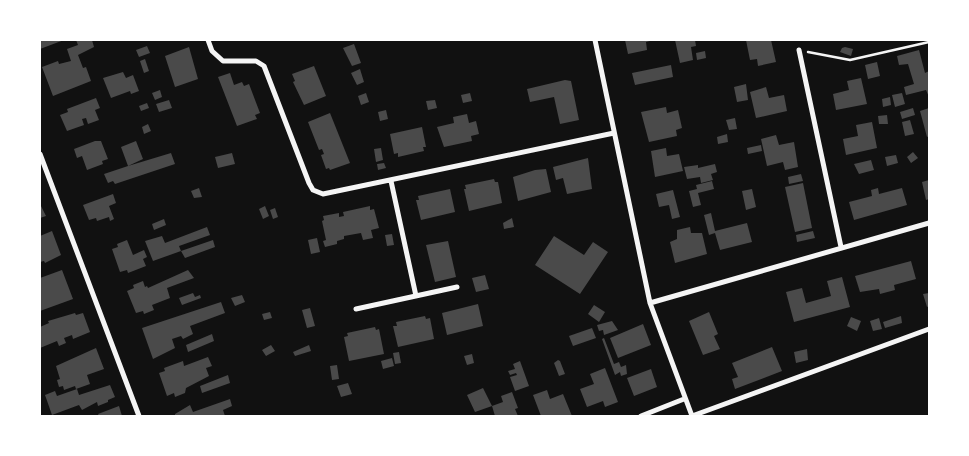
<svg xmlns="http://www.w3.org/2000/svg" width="969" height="456" font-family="Poppins,sans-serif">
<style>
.building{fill:#4a4a4a}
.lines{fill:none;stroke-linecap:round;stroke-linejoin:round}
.path{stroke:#f5f5f5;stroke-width:2.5}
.minor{stroke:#f5f5f5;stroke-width:5}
</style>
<rect width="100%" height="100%" fill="#111"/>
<path class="building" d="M40,40H64L40,49Z
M76,40H92L94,47L78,55L83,68L86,67L91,81L53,96L42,67L58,61L59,64L71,61L67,49L78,45Z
M625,40H650V41L646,42L647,50L628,54Z
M675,40H695L696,46L691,47L693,60L680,63Z
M746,40H771L776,62L758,66L757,59L750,60Z
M354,44L361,63L352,66L343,48Z
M147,46L150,53L139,57L136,50Z
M189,47L198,79L175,87L165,56Z
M845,47L853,49L851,56L840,52L842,48Z
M919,50L925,73L929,71V97L926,90L906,95L904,87L914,84L908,64L899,65L897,56Z
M705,51L706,58L697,60L696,53Z
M145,59L149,71L144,73L140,61Z
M877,62L880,76L868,79L865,65Z
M671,65L673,77L635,85L632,73Z
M314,66L326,96L304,105L293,82L295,81L292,74Z
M360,69L364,82L357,85L351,73Z
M123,72L126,78L133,75L139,91L131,94L130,91L111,98L103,78Z
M230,73L234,85L242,82L244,86L249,84L260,113L255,115L257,119L237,126L218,77Z
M861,78L867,104L836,110L833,94L849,90L847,81Z
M565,80L571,81L579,120L560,124L554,97L530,102L527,89Z
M746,84L748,100L737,102L734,87Z
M766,87L769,98L784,95L787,111L756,118L750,92Z
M160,90L162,97L155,100L152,93Z
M366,93L369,102L361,105L358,96Z
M470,93L472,101L463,103L461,95Z
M902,93L905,104L895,107L892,95Z
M890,97L891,105L883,107L882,99Z
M96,98L100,108L95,110L99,120L88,124L86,118L82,119L84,125L67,131L60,115L68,112L67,109Z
M169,100L172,108L159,112L156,104Z
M435,100L437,108L428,110L426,101Z
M147,103L149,108L141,111L139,106Z
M666,107L667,113L678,110L682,128L676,130L677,136L649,142L641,112Z
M913,108L915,115L902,119L900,112Z
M929,108V136L927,137L920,111Z
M386,110L388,119L380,121L378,112Z
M330,113L350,163L330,170L329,168L326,169L321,155L324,154L322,149L319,150L308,122Z
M467,114L469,123L476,121L479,134L471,136L472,141L444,147L437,127L454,123L453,117Z
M887,115L888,124H879L878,116Z
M735,118L737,129L729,130L726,120Z
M910,120L914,134L905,136L902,122Z
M872,122L877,148L846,155L843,139L858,136L856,125Z
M148,124L151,131L144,134L142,127Z
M422,127L426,147H423L424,151L398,157V153L394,154L390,134Z
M727,134L728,142L718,144L717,137Z
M776,135L779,145L794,142L798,167L785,170L783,162L767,166L761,139Z
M95,141H101L108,159L102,161L103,164L87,170L82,156L77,158L74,149Z
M136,141L143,159L128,166L171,153L175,164L115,184L113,181L108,183L104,174L128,166L121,147Z
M761,145L762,151L748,154L747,148Z
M381,148L383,160L376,162L374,149Z
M666,148L667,156L679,154L683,171L655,177L651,151Z
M913,152L918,158L911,163L907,157Z
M232,153L235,164L218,168L215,157Z
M896,155L898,163L887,166L885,157Z
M588,158L592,189L567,194L563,178L556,180L553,167Z
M871,160L874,170L859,174L854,164Z
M384,163L386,168L378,170L377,164Z
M715,164L717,172L711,174L713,180L701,183L700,177L687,179L684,167L698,165V168Z
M546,169L551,192L518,201L513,177L535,170Z
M801,174L803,181L789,184L788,177Z
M494,179L495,182H498L502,203L469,211L464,189H466L465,185Z
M929,180V199L926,200L922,182Z
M712,181L714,189L698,193L701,205L693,207L689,191L697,189L696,185Z
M803,183L812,228L795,232L785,187Z
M199,188L202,197L194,198L191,191Z
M878,188L879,194L902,188L907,205L854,220L849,202L872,196L871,190Z
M450,189L455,212L421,220L416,200H419L418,196Z
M752,189L756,207L746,210L742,191Z
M673,190L680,217L672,219L669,205L659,207L656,194Z
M113,194L116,203L109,206L114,219L110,221L109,217L97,221L96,218L89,220L83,205Z
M40,204L46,216L40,218Z
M265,206L269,216L263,219L259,209Z
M370,206V210L374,209L379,228L371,230L373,238L363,240L361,233L344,236V239L337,241V244L325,247L323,241L326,240L322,221L324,220L323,216L339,213V217L344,216L343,212Z
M275,208L278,217L273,219L270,210Z
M711,213L715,231L747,223L752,242L720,250L715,233L709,235L704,215Z
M512,218L514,227L504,229L503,223Z
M164,219L166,225L154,230L152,224Z
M207,227L210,235L179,246L181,251L153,261L145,241L162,236L165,243Z
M690,227L691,233H702L707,254L675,263L670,242L677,239V230Z
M52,231L61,255L45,263L44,261L40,262V236Z
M813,231L815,238L797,242L796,235Z
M392,234L394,245L387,246L385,235Z
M554,236L584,255L593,242L608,252L580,294L535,265Z
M317,238L320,252L311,254L308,240Z
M127,240L133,255L144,250L147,257L143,259L146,266L128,273L127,270L120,272L112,249L118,247L117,244Z
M213,240L215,247L185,258L181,251Z
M448,241L456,277L435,282L426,245Z
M911,261L916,279L894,285L895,290L880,294L879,289L860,292L855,276Z
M62,270L73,299L40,311V278Z
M188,270L194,278L167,288L170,298L152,305L154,310L144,314L143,311L136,313L127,291L134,288L133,285L143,281L145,287L147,286L148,288Z
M485,275L489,289L476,292L472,278Z
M842,277L850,307L794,322L786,292L802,288L806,303L831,296L827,281Z
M193,293L195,297L200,295L201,298L182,305L179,298Z
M929,293V306L927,307L923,294Z
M242,295L245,302L235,306L231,298Z
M221,302L225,313L190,326L193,334L183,339L181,336L172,339L175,348L153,359L142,328Z
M478,304L483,326L447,335L442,313Z
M594,305L605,312L599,322L588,314Z
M310,308L315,326L307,328L302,310Z
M270,312L272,318L264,320L262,314Z
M709,312L718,334L714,336L720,349L703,355L689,321Z
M75,313L76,315L83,313L90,332L73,339L72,335L64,338L66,343L59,346L57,341L40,348V327L49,323L48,321Z
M425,316L426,319L430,318L434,339L398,347L393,326H397L396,322Z
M901,316L902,323L885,328L883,322Z
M851,317L861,321L857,331L847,326Z
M879,318L882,329L873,331L870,321Z
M612,321L618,330L604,335L603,330L599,331L597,325Z
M643,324L651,345L618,358L610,338Z
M375,327L376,330L379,329L384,354L349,361L344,337L348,336L347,333Z
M592,328L596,338L573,346L569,336Z
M212,334L214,341L188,352L186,345Z
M604,338L614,364L619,362L621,367L626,365L627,374L621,376L620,372L615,375L602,339Z
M271,345L275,351L266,356L262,350Z
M309,345L311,351L295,356L293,352Z
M772,347L782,371L735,389L732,379L738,377L732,363Z
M96,348L104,369L87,375L90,384L76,389L75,386L64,390L63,386L59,387L57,380L60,379L56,366Z
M807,349L808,360L796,363L794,352Z
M399,352L401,363L395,364L393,353Z
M472,354L474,363L467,365L464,356Z
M208,357L212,366L206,368L209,376L186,388L185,393L175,397L174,393L167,396L159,373L165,371L164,368L183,361L184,366Z
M392,358L394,366L383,369L381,361Z
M558,360L560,361L565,374L559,376L554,363Z
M520,361L529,386L515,391L510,377L517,375L516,373L510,375L508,371L515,369L513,364Z
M337,365L339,379L332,380L330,366Z
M605,368L618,402L605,407L603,401L587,407L580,389L594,384L590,374Z
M651,369L657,387L634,396L627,378Z
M228,375L230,383L202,393L200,386Z
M348,383L352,394L341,397L337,386Z
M110,385L115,397L108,400V402L98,406L97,402L82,410L79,405L52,415L45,395L55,391L57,396L77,389L79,395Z
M483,388L492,406L475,412L467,395Z
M547,390L550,399L563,394L572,416H541L533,395Z
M512,392L518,408L515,409L518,416H495L492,406L503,402L501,396Z
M230,399L232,406L223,410L225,416H175V414L190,405L193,412Z
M119,406L122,416H99L98,414Z"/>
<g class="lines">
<path class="path" d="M808,52L850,60L929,42"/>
<path class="minor" d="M208,40L212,51L223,61H256L264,66L309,183L313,190L323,194L614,133
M595,40L650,303L692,416
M799,50L841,247
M40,154L139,416
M391,181L416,296
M650,303L929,223
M356,309L457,287
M641,416L684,399
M692,416L929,329"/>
</g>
<rect width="969" height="456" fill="none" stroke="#ffffff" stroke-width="82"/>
</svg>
